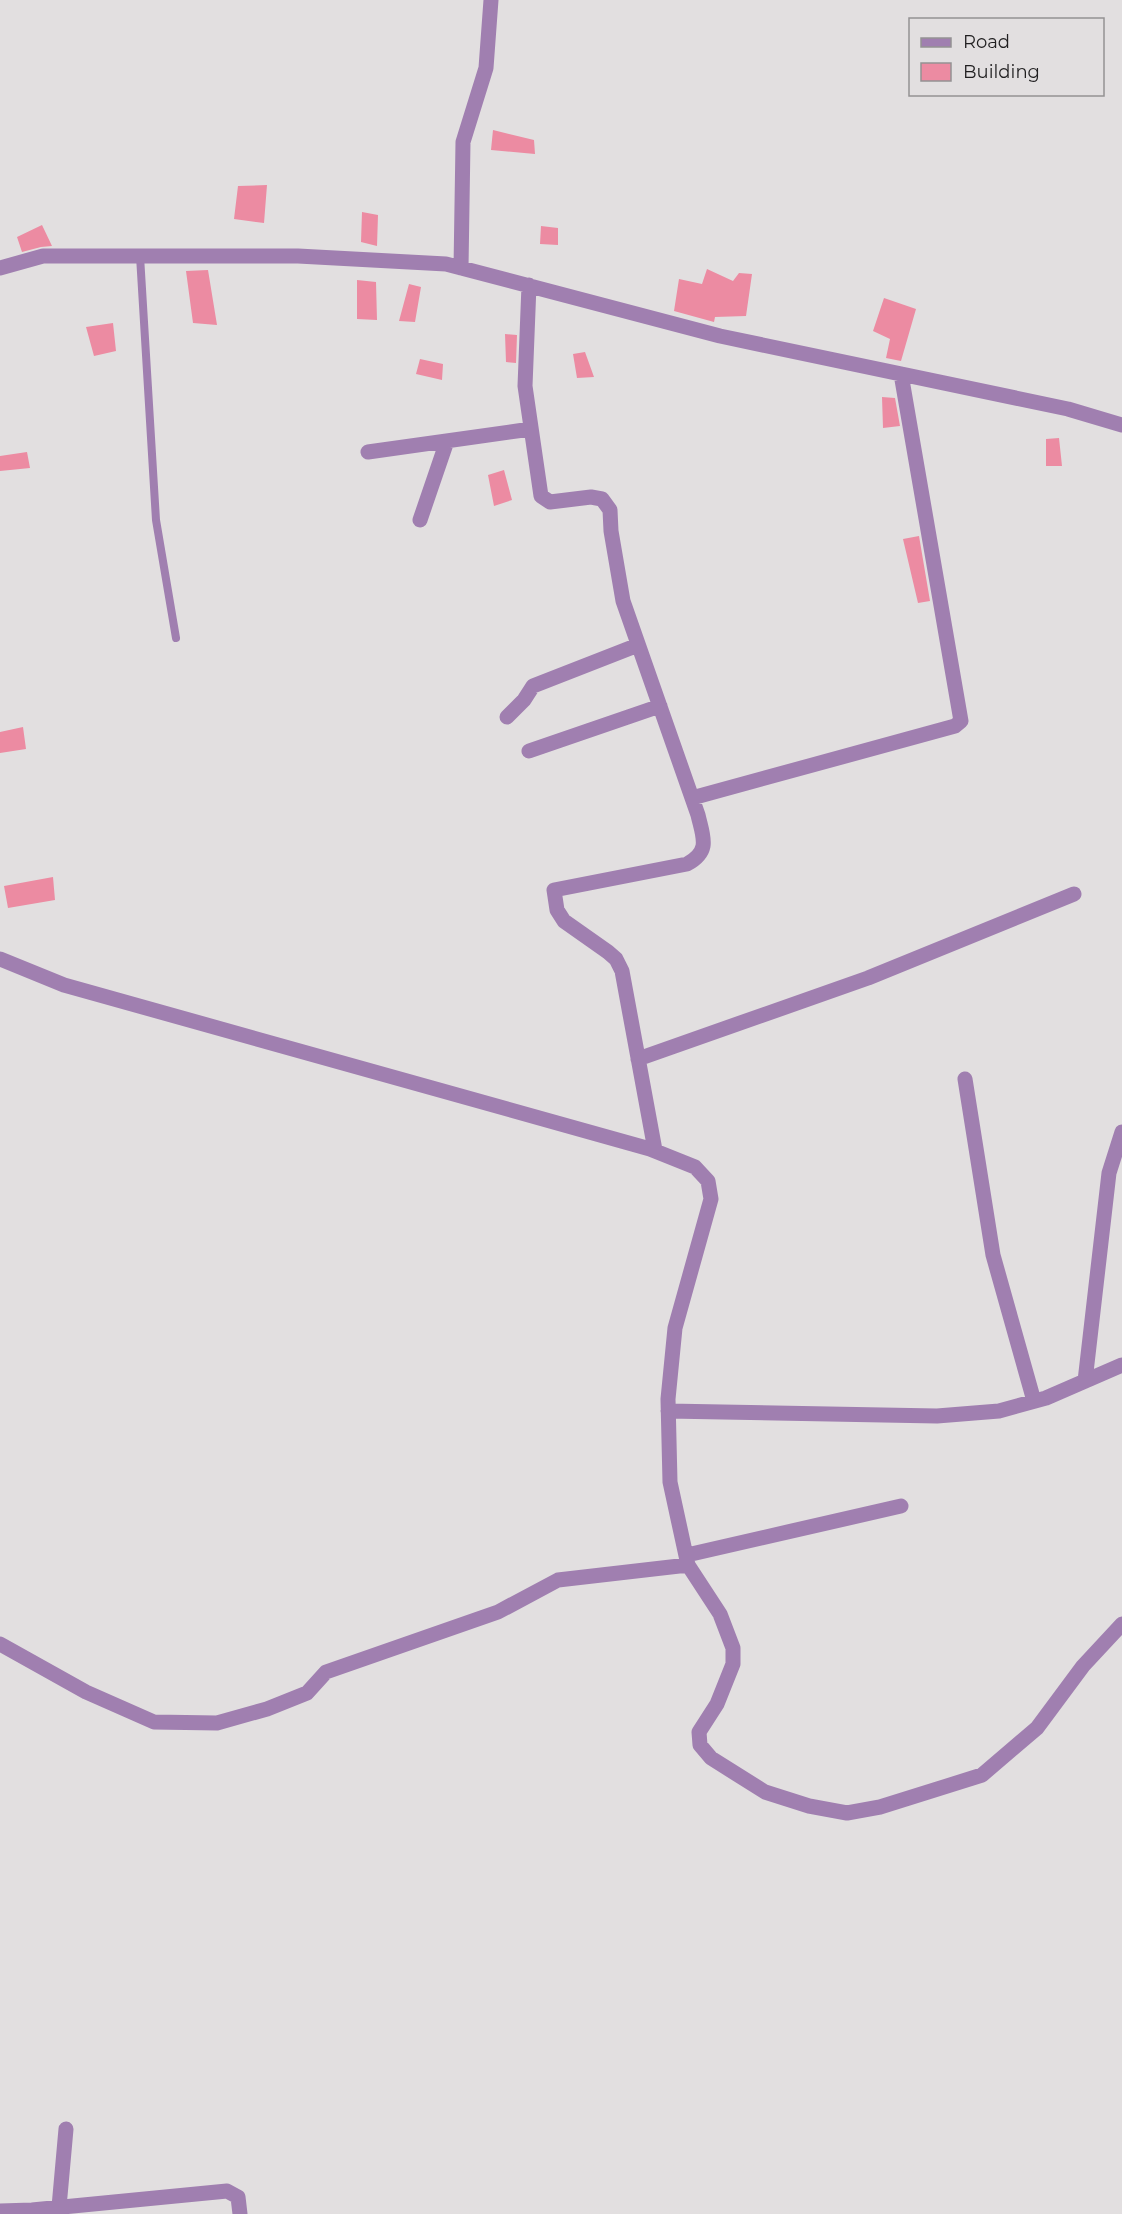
<svg xmlns="http://www.w3.org/2000/svg" width="1122" height="2214" font-family="Montserrat,sans-serif">
<style>
.building{fill:#ec8ba2}
.lines{fill:none;stroke-linecap:round;stroke-linejoin:round}
.service{stroke:#a07fb0;stroke-width:8}
.minor{stroke:#a07fb0;stroke-width:15}
</style>
<rect width="100%" height="100%" fill="#e2dfe0"/>
<path class="building" d="M493,130L534,140L535,154L491,150Z
M267,185L264,223L234,219L238,186Z
M362,212L378,215L377,246L361,242Z
M42,225L52,246L41,247L22,252L17,237Z
M541,226L558,228V245L540,244Z
M707,269L733,281L739,273L752,274L746,316L715,317L714,322L674,311L679,279L702,284Z
M208,270L217,325L193,323L186,271Z
M357,280L376,282L377,320L357,319Z
M409,284L421,287L415,322L399,321Z
M884,298L916,309L901,361L886,358L890,339L873,331Z
M113,323L116,351L94,356L86,327Z
M505,334L517,335L516,363L506,362Z
M585,352L594,377L577,378L573,354Z
M420,359L443,364L442,380L416,374Z
M882,397L895,398L900,426L883,428Z
M1059,438L1062,466H1046V439Z
M27,452L30,468L0,471V456Z
M504,470L512,500L494,506L488,475Z
M919,536L930,601L918,603L903,539Z
M23,727L26,749L0,753V732Z
M53,877L55,900L8,908L4,886Z"/>
<g class="lines">
<path class="service" d="M140,256L156,520L176,638"/>
<path class="minor" d="M0,268L43,256H298L446,264L720,336L1068,409L1122,425
M461,268L463,142L486,68L491,0
M529,285L525,386L541,496L550,502L591,497L602,499L610,510L611,531L623,601L698,815C703,837 711,851 687,864L554,890L557,910L564,921L608,952L616,959L622,971L655,1150
M368,452L531,429
M420,520L447,441
M507,717L524,700L533,686L638,645
M529,751L660,706
M692,798L955,726L961,721L901,374
M0,959L64,985L650,1149L695,1167L708,1181L711,1199L675,1328L668,1399L670,1482L688,1565L720,1614L733,1648V1664L717,1704L699,1732L700,1745L711,1758L765,1792L809,1806L847,1813L880,1807L982,1775L1037,1728L1083,1666L1122,1624
M638,1059L868,978L1074,894
M965,1079L993,1255L1034,1401
M1085,1381L1109,1173L1122,1132
M668,1411L937,1416L999,1411L1046,1398L1122,1365
M687,1555L901,1506
M0,1644L86,1692L154,1722L217,1723L267,1709L307,1693L326,1672L498,1612L558,1580L688,1565
M59,2207L66,2129
M0,2211L32,2210L227,2191L238,2197L240,2214"/>
</g>
<rect x="909" y="18" width="195" height="78" fill="#e2dfe0" stroke="#949293" stroke-width="1.5"/>
<rect x="921" y="38" width="30" height="9" fill="#a07fb0" stroke="#949293" stroke-width="1.5"/>
<text x="963" y="48" font-size="18" fill="#201f20">Road</text>
<rect x="921" y="63" width="30" height="18" fill="#ec8ba2" stroke="#949293" stroke-width="1.5"/>
<text x="963" y="78" font-size="18" fill="#201f20">Building</text>
</svg>
